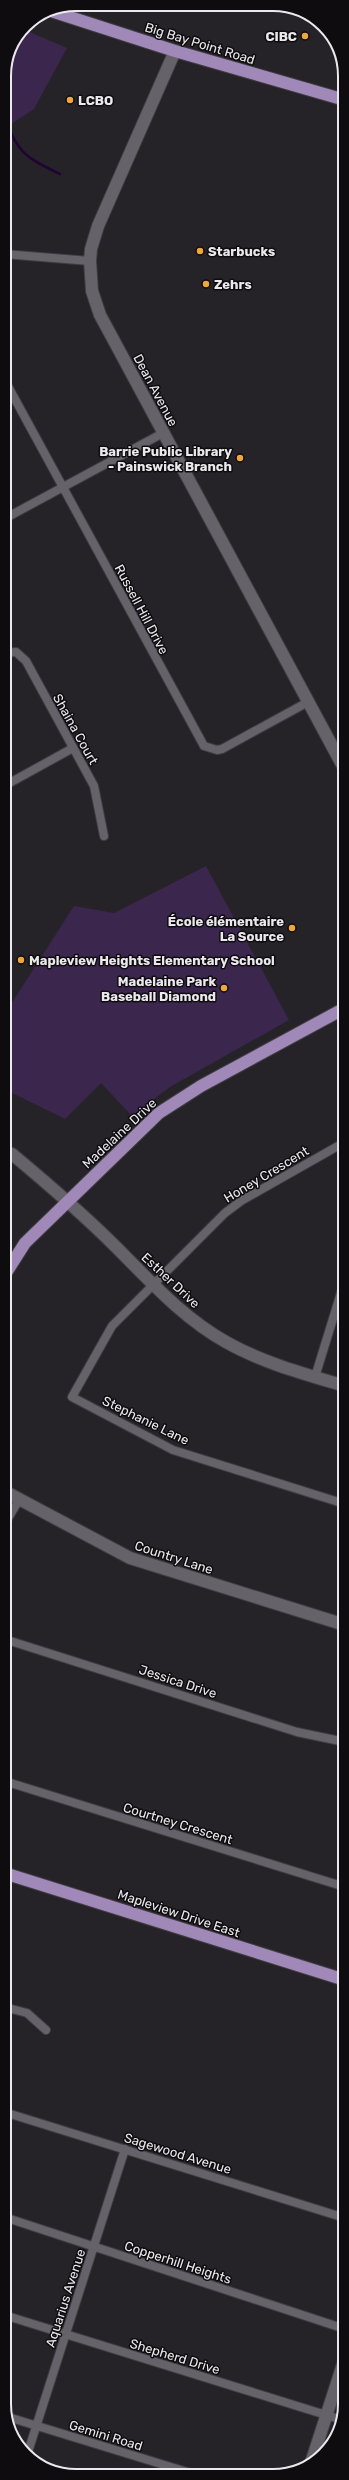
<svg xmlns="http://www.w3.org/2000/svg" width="349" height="2480" font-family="Rubik,sans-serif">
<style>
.green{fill:#3b264d}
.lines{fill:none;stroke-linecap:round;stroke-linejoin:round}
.stream{stroke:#200235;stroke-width:2.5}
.street-casing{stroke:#3f3d41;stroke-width:10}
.secondary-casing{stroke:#3f3d41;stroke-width:14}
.primary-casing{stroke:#3f3d41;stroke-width:14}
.street{stroke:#656269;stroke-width:8}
.secondary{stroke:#656269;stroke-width:12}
.primary{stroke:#a088b8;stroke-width:12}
.poi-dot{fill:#eea73c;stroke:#0e0c0f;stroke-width:1.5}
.labels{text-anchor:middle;stroke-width:3;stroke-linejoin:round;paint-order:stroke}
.poi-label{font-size:13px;font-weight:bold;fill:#ebe9ed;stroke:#0e0c0f;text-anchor:end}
.street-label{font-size:13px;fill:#ebe9ed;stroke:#0e0c0f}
.rim{fill:none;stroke:#ebe9ed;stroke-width:2}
</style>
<rect width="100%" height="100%" fill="#252228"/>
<path class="green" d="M23,29L67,48L34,109L4,129V76L10,48Z
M206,866L289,1020L170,1087L132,1116L101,1083L65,1119L4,1089V1015L74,906L114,913Z"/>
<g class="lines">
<path class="stream" d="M4,118C19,154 25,157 60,174"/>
<defs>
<path id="street" d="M4,254L90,261
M4,379L204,746L217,750L222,749L308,702
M4,519L163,433
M4,653L16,652L26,661L94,786L104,836
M4,786L73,748
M345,1142L241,1201L225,1213L112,1326L72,1397L173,1450L345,1504
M315,1377L344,1283
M4,1525L19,1500
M4,1639L297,1732L345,1742
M4,1781L345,1887
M4,2007L27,2013L46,2030
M4,2112L345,2218
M4,2217L345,2329
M4,2315L339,2419
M8,2417L197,2475
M27,2455L125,2149"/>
<path id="secondary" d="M175,51L98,226L91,249L90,261L92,291L100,315L113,339L345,770
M4,1151L12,1154C48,1184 83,1214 116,1247C150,1281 183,1318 226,1342C263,1363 305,1374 345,1386
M4,1491L130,1558L345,1625
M311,2463L345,2358"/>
<path id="primary" d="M48,10L175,51L345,100
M4,1276L25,1243L159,1113L201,1086L345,1008
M4,1873L345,1980"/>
</defs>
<use href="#street" class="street-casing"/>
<use href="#secondary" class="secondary-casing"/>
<use href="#primary" class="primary-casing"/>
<use href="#street" class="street"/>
<use href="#secondary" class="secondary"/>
<use href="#primary" class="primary"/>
</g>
<g class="poi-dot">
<circle cx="305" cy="36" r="4"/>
<circle cx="70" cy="100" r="4"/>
<circle cx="200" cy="251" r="4"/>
<circle cx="206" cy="284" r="4"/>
<circle cx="240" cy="458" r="4"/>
<circle cx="292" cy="928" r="4"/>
<circle cx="21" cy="960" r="4"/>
<circle cx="224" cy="988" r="4"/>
</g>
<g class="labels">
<g class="poi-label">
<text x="297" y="41">CIBC</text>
<text x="78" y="105" text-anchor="start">LCBO</text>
<text x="208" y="256" text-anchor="start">Starbucks</text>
<text x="214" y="289" text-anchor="start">Zehrs</text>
<text x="232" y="456">Barrie Public Library<tspan x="232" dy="15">- Painswick Branch</tspan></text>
<text x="284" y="926">École élémentaire<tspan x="284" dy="15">La Source</tspan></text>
<text x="29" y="965" text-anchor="start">Mapleview Heights Elementary School</text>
<text x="216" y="986">Madelaine Park<tspan x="216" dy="15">Baseball Diamond</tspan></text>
</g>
<g class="street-label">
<text transform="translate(200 43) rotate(17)" y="5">Big Bay Point Road</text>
<text transform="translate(156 390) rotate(62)" y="5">Dean Avenue</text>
<text transform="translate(142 609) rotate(62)" y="5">Russell Hill Drive</text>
<text transform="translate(76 729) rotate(61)" y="5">Shaina Court</text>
<text transform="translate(119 1133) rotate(-43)" y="5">Madelaine Drive</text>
<text transform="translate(266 1174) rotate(-31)" y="5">Honey Crescent</text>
<text transform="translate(171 1280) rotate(43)" y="5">Esther Drive</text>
<text transform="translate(146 1420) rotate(26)" y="5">Stephanie Lane</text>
<text transform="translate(174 1557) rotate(18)" y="5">Country Lane</text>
<text transform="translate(178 1681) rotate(18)" y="5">Jessica Drive</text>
<text transform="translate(178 1823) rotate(17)" y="5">Courtney Crescent</text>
<text transform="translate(179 1913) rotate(18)" y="5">Mapleview Drive East</text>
<text transform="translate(178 2153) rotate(17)" y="5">Sagewood Avenue</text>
<text transform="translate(178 2262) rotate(18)" y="5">Copperhill Heights</text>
<text transform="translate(65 2298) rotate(-72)" y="5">Aquarius Avenue</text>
<text transform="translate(175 2356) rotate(17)" y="5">Shepherd Drive</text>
<text transform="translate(106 2435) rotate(17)" y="5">Gemini Road</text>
</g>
</g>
<path d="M0 0H349V2480H0ZM76 11H273A65 65 0 0 1 338 76V2404A65 65 0 0 1 273 2469H76A65 65 0 0 1 11 2404V76A65 65 0 0 1 76 11Z" fill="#0e0c0f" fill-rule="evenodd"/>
<path class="rim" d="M76 11H273A65 65 0 0 1 338 76V2404A65 65 0 0 1 273 2469H76A65 65 0 0 1 11 2404V76A65 65 0 0 1 76 11Z"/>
</svg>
